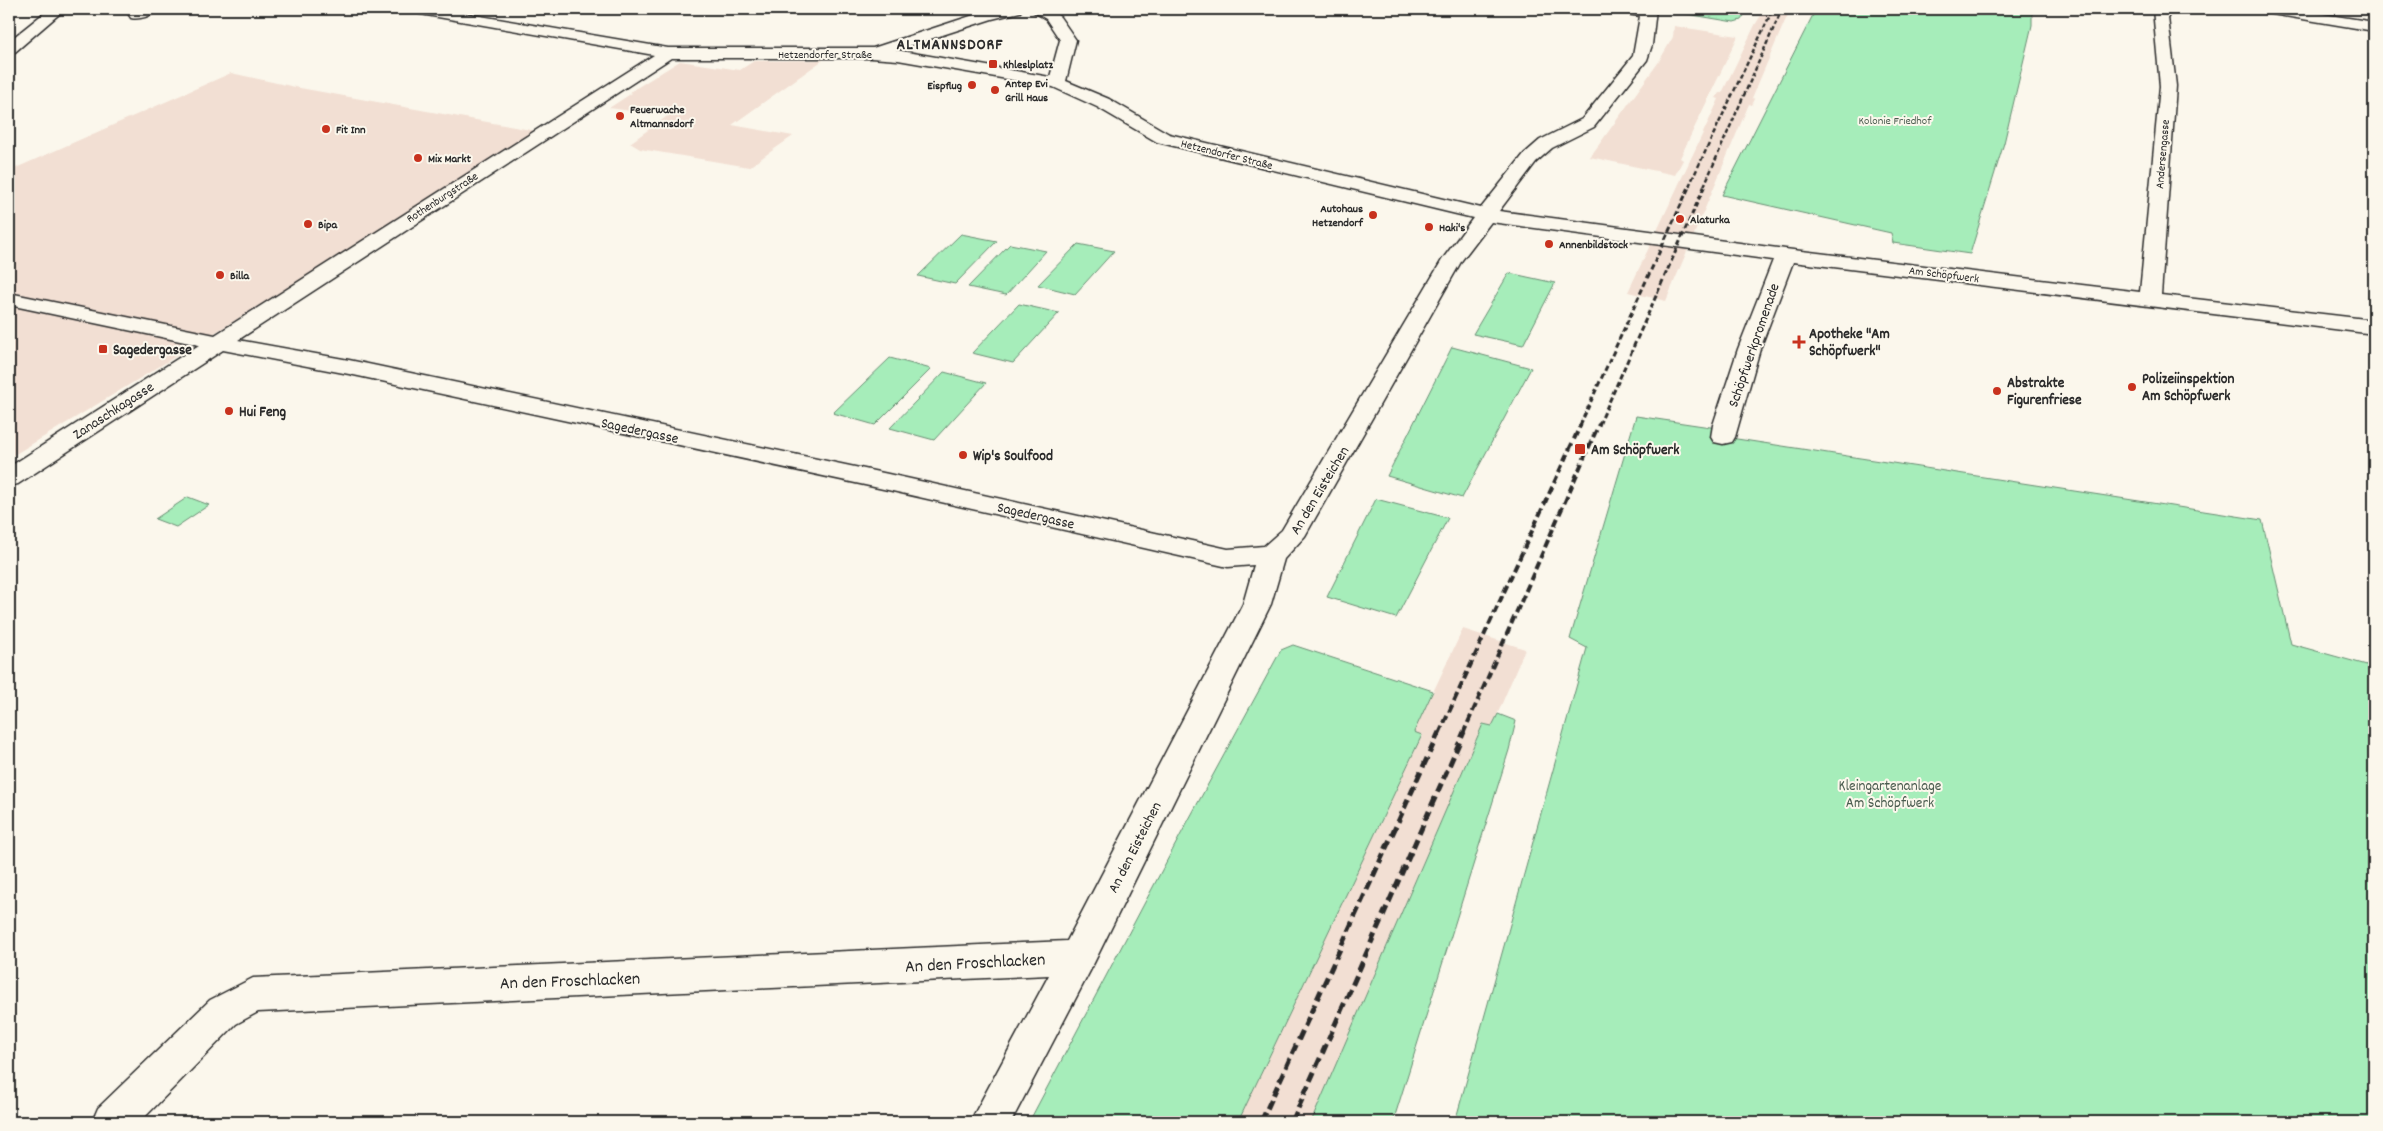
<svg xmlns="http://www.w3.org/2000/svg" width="2383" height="1131" font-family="Dekko,sans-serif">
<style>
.built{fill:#f2dfd3}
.green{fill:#a6edba;stroke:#688c72}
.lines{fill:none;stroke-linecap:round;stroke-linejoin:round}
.street-casing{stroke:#2b2b2b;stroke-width:3}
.primary-casing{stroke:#2b2b2b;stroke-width:3}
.street{fill:#fbf7ec;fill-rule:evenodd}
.primary{fill:#fbf7ec;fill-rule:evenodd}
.rail-far3{stroke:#2b2b2b;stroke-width:2.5;stroke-dasharray:4.5 2.5;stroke-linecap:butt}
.rail-far2{stroke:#2b2b2b;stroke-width:3;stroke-dasharray:5.5 3;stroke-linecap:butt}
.rail-far1{stroke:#2b2b2b;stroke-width:4;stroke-dasharray:8 4;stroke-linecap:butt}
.rail{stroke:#2b2b2b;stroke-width:5;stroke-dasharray:10 5;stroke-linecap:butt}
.poi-dot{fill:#c8321e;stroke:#fbf7ec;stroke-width:2}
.labels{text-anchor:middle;stroke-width:4;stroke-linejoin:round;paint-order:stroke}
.far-street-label{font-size:12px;fill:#2b2b2b;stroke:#fbf7ec}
.far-poi-label{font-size:12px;font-weight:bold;fill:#2b2b2b;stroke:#fbf7ec;text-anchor:start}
.far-park-label{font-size:12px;fill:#4a5c4f;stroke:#fbf7ec}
.poi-label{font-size:15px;font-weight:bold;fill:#2b2b2b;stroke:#fbf7ec;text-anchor:start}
.street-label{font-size:15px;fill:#2b2b2b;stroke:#fbf7ec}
.park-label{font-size:15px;fill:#4a5c4f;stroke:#fbf7ec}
.far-district-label{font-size:16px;font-weight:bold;letter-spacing:1px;fill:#2b2b2b;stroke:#fbf7ec}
.near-street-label{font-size:18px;fill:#2b2b2b;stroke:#fbf7ec}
</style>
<rect width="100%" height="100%" fill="#fbf7ec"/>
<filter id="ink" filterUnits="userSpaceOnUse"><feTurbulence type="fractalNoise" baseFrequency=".02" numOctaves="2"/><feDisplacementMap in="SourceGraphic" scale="10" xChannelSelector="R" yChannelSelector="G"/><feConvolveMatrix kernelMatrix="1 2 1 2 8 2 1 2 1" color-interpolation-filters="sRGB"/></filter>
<g filter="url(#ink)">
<path class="built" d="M1765,9H1795L1794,13H1789L1785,21L1752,98L1755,99L1752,105L1749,104L1666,301L1628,292L1719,99L1716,98L1719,93H1722L1755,25Z
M1674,26L1738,36L1680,158L1683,160L1675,175L1590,157L1658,63L1673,37Z
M823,60L732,125L793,136L749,167L640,149L630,143L673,112L637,107L631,111L609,108L632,93L630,92L680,61L740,70L754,61Z
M231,73L300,88L536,131L252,310L9,458V171Z
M1463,629L1525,649L1492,727L1483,724L1311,1122H1238L1422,736L1414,732Z"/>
<path class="green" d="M1677,9H1748L1741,20L1734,22L1675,12Z
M1816,9H2032V25L2004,143L1970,254L1893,243L1891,233L1722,195Z
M961,234L997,241L955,284L918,276Z
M1010,244L1046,251L1006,295L968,287Z
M1078,244L1114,251L1075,294L1038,285Z
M1509,273L1555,283L1523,345L1473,334Z
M1019,304L1059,313L1013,363L972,353Z
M1452,347L1531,368L1462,498L1387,476Z
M890,358L931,369L875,425L833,413Z
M944,372L986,383L934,440L890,428Z
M1636,416L1717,428L1724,437L2262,520L2291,644L2374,667V1122H1455L1587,648L1570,639Z
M188,497L209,505L176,527L155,519Z
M1376,499L1448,518L1396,618L1327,597Z
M1293,645L1433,691L1414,732L1422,735L1238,1122H1029L1181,834L1281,650Z
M1498,714L1516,721L1509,750L1393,1122H1311L1483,724L1492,726Z"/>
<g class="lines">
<defs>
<path id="street" d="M138,9H158C153,16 139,20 131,18L129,15Z
M408,9H439L668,48H873L983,12L996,9H1022L1020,12L992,19L896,50L1050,77L1060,40L1046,19L1029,9H1051L1060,17L1076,40L1066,81L1109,99L1169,134L1481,208L1524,154L1540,140L1582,119L1633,56L1640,16L1613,12L1611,9H1656L1652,45L1647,60L1594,127L1552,148L1536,162L1499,211L1785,249L2140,292L2160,86L2153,9H2167L2176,86L2161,295L2374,320V334L1793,262L1760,349L1735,437L1732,442L1723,444L1714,442L1711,437L1713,425L1738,349L1773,260L1491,222L1462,260L1305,536L1284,559L1271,604L1091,969L1011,1122H970L1049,975L258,1012L236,1024L140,1122H92L98,1108L210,1000L253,978L1067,941L1243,604L1254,565L1228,567L888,490L349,374L223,350L18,484L9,486V467L199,345L9,305V293L215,335L654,55L415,13L410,12ZM671,58H871L898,60L1053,87L1097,107L1157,142L1473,218L1442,260L1282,530L1264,546L1228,549L888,474L349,360L238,340Z
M2259,9H2291L2374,22V31L2266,13L2261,12Z"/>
<path id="primary" d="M49,9H65L15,52L9,54V41Z"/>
</defs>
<use href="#street" class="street-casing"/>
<use href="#primary" class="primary-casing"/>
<use href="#street" class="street"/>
<use href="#primary" class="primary"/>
<path class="rail-far3" d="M1689,186L1773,9
M1704,186L1782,9"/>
<path class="rail-far2" d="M1580,425L1690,185
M1599,425L1705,185"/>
<path class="rail-far1" d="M1439,734L1581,424
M1463,734L1599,424"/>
<path class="rail" d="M1261,1122L1439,732
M1292,1122L1464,732"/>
</g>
</g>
<g class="poi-dot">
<rect x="988" y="59" width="10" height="10" rx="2.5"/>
<circle cx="972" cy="85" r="5"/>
<circle cx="995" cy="90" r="5"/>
<circle cx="620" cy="116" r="5"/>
<circle cx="326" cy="129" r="5"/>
<circle cx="418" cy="158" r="5"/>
<circle cx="1373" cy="215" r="5"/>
<circle cx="1680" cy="219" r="5"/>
<circle cx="308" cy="224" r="5"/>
<circle cx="1429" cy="227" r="5"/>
<circle cx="1549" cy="244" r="5"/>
<circle cx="220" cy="275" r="5"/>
<path d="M1796.5 334.5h5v5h5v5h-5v5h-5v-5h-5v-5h5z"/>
<rect x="98" y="344" width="10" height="10" rx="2.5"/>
<circle cx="2132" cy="387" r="5"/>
<circle cx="1997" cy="391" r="5"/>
<circle cx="229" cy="411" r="5"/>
<rect x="1574" y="443" width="12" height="12" rx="2.5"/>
<circle cx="963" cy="455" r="5"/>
</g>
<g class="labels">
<g class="far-street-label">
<text x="825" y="58">Hetzendorfer Straße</text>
<text transform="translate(1227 154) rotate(14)" y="4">Hetzendorfer Straße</text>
<text transform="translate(2162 154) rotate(-85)" y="4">Andersengasse</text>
<text transform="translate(442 197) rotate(-33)" y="4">Rothenburgstraße</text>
<text transform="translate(1944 274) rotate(7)" y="4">Am Schöpfwerk</text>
</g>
<g class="far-poi-label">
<text x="1003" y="68">Khleslplatz</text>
<text x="1005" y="87">Antep Evi<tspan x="1005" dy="14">Grill Haus</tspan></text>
<text x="962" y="89" text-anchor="end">Eispflug</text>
<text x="630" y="113">Feuerwache<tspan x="630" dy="14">Altmannsdorf</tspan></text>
<text x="336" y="133">Fit Inn</text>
<text x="428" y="162">Mix Markt</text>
<text x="1363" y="212" text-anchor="end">Autohaus<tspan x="1363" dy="14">Hetzendorf</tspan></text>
<text x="1690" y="223">Alaturka</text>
<text x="318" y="228">Bipa</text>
<text x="1439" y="231">Haki's</text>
<text x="1559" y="248">Annenbildstock</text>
<text x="230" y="279">Billa</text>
</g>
<g class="far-park-label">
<text x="1895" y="124">Kolonie Friedhof</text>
</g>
<g class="poi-label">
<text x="1809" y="338">Apotheke "Am<tspan x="1809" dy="17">Schöpfwerk"</tspan></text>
<text x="113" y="354">Sagedergasse</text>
<text x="2142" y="383">Polizeiinspektion<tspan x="2142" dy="17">Am Schöpfwerk</tspan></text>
<text x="2007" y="387">Abstrakte<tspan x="2007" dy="17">Figurenfriese</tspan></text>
<text x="239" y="416">Hui Feng</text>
<text x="1591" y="454">Am Schöpfwerk</text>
<text x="973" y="460">Wip's Soulfood</text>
</g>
<g class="street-label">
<text transform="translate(1753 345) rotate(-71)" y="5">Schöpfwerkpromenade</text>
<text transform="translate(113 410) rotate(-33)" y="5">Zanaschkagasse</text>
<text transform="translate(640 430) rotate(12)" y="5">Sagedergasse</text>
<text transform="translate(1319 490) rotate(-59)" y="5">An den Eisteichen</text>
<text transform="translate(1036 515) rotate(13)" y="5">Sagedergasse</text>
<text transform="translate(1134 847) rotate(-63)" y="5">An den Eisteichen</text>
</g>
<g class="park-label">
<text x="1890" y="790">Kleingartenanlage<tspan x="1890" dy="17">Am Schöpfwerk</tspan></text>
</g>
<g class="far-district-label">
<text x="950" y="49">ALTMANNSDORF</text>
</g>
<g class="near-street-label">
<text transform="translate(975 962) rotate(-3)" y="6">An den Froschlacken</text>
<text transform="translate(570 980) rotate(-2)" y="6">An den Froschlacken</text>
</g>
</g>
<rect width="2383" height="1131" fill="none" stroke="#fbf7ec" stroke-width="30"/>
<rect x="15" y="15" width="2353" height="1101" fill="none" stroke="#2b2b2b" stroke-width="2" filter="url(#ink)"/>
</svg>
